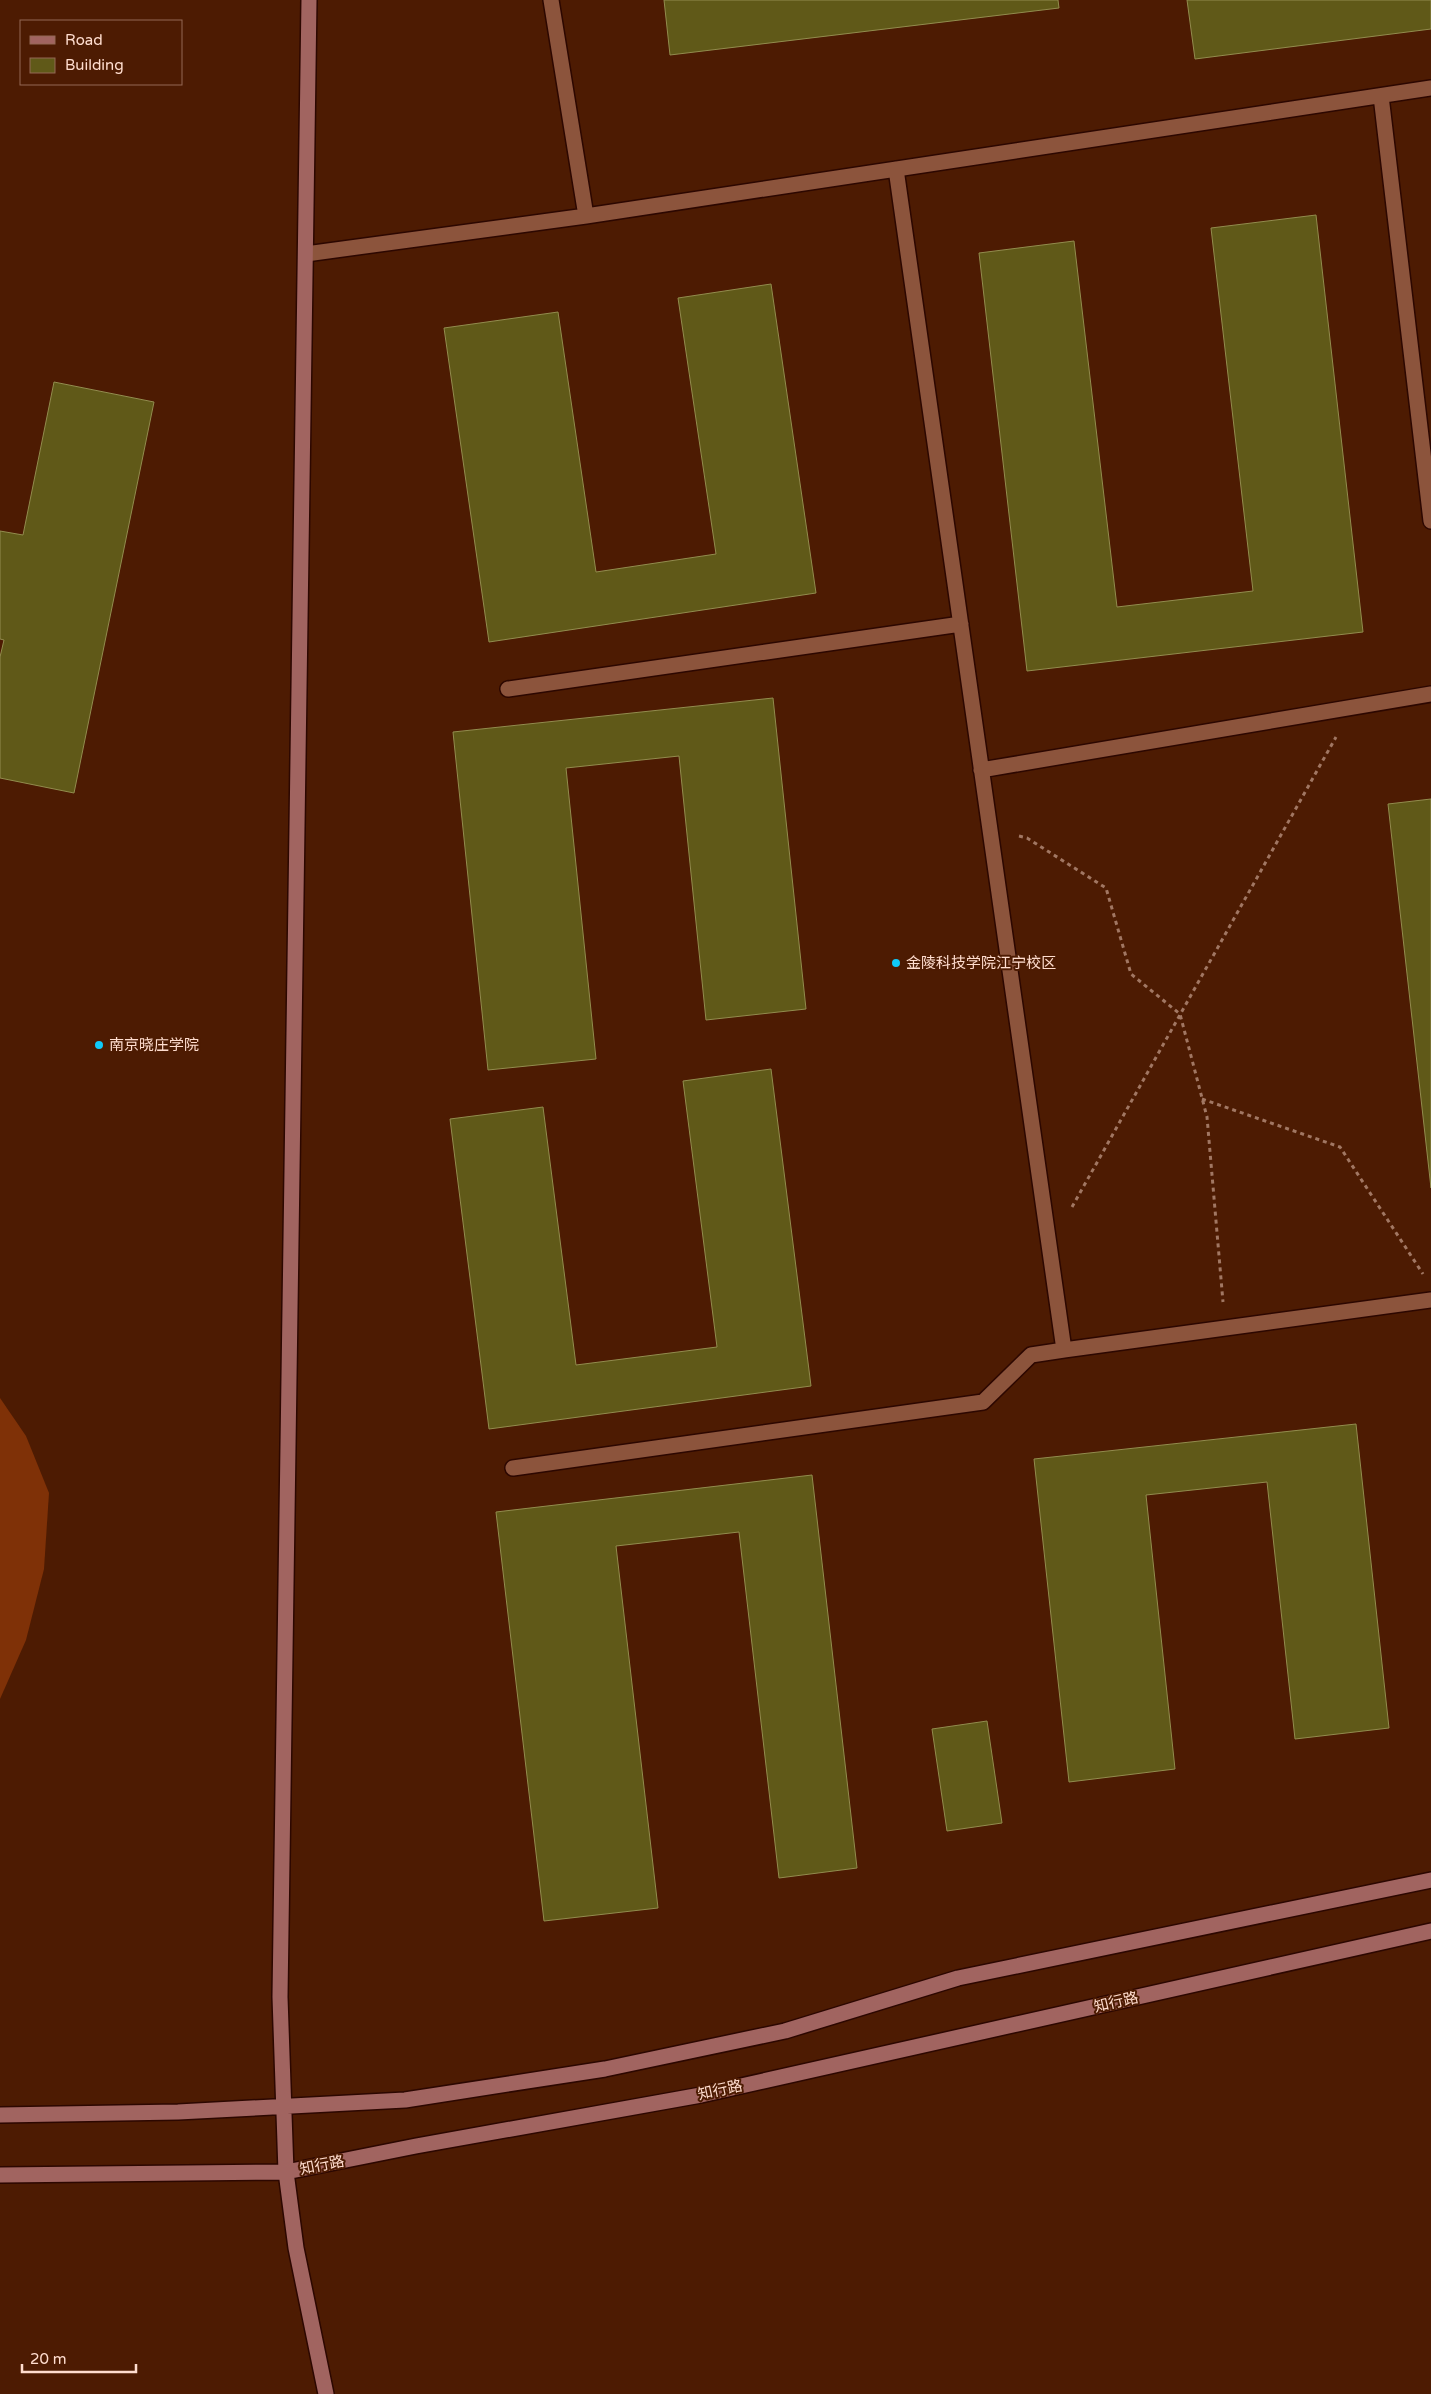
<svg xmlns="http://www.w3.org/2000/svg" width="1431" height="2394" font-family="'Varela Round','Noto Sans SC',sans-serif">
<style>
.grass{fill:#7f3107}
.building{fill:#605918;stroke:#928c4e}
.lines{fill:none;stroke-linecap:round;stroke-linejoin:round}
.lane-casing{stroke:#2c0700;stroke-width:18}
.secondary-casing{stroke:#2c0700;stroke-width:18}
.path{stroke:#a17763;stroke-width:3;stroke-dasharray:4 4;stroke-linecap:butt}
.lane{stroke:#8c543c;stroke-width:15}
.secondary{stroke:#a16460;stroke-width:15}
.poi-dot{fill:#0fcafa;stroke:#4d1b02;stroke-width:2}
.labels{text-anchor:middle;stroke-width:4;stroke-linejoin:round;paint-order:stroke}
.poi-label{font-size:15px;fill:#ffddcf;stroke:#4d1b02;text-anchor:start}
.street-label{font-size:15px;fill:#ffddcf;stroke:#4d1b02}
</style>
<rect width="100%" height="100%" fill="#4d1b02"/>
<path class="grass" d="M0,1398L26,1436L49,1493L44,1569L26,1640L0,1699Z"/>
<path class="building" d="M664,0H1058L1059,8L670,55Z
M1187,0H1431V29L1195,59Z
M1316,215L1363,632L1027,671L979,253L1074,241L1117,607L1253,591L1211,228Z
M771,284L816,593L489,642L444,328L558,312L596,572L716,554L678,298Z
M54,382L154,402L74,793L0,778V657L4,640L0,639V531L23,535Z
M773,698L806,1009L706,1020L679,756L566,768L596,1059L488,1070L453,732Z
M1431,799V1188L1388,804Z
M771,1069L811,1386L489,1429L450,1119L543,1107L576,1365L717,1347L683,1081Z
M1356,1424L1389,1728L1295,1739L1267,1482L1146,1495L1175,1769L1069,1782L1034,1459Z
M812,1475L857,1868L779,1878L739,1532L616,1546L658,1908L544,1921L496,1512Z
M987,1721L1002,1823L947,1831L932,1729Z"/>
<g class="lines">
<defs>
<path id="lane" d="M551,0L586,216
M1381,96L1431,521
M896,169L1064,1350L1431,1300
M306,254L586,216L1431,88
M508,689L961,624
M981,770L1431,694
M513,1468L983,1402L1031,1355L1064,1350"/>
<path id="secondary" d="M309,0L280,1997L286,2172L296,2248L326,2394
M0,2115L178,2112L405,2100L605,2069L785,2031L958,1978L1431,1880
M0,2175L286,2172L416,2146L701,2095L1431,1931"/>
</defs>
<use href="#lane" class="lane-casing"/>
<use href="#secondary" class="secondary-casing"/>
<path class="path" d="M1019,836L1027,838L1106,888L1131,974L1180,1014L1207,1117L1223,1302
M1202,1099L1340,1147L1423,1274
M1072,1207L1336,737"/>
<use href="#lane" class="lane"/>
<use href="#secondary" class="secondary"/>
</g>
<g class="poi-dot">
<circle cx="896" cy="963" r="5"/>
<circle cx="99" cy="1045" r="5"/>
</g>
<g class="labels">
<g class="poi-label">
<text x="906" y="968">金陵科技学院江宁校区</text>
<text x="109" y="1050">南京晓庄学院</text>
</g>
<g class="street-label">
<text transform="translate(1116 2002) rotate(-13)" y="5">知行路</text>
<text transform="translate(720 2090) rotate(-12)" y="5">知行路</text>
<text transform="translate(322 2165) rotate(-11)" y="5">知行路</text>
</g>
</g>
<rect x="20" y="20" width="162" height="65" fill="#4d1b02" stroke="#946954"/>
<rect x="30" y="36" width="25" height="8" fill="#a16460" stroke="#946954"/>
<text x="65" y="45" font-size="15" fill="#ffddcf">Road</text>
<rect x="30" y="58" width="25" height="15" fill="#605918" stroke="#946954"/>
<text x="65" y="70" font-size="15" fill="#ffddcf">Building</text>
<path d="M22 2364v8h114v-8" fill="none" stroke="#ffddcf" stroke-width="2.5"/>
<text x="30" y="2364" font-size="15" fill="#ffddcf" stroke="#4d1b02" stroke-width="4" paint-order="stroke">20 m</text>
</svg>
